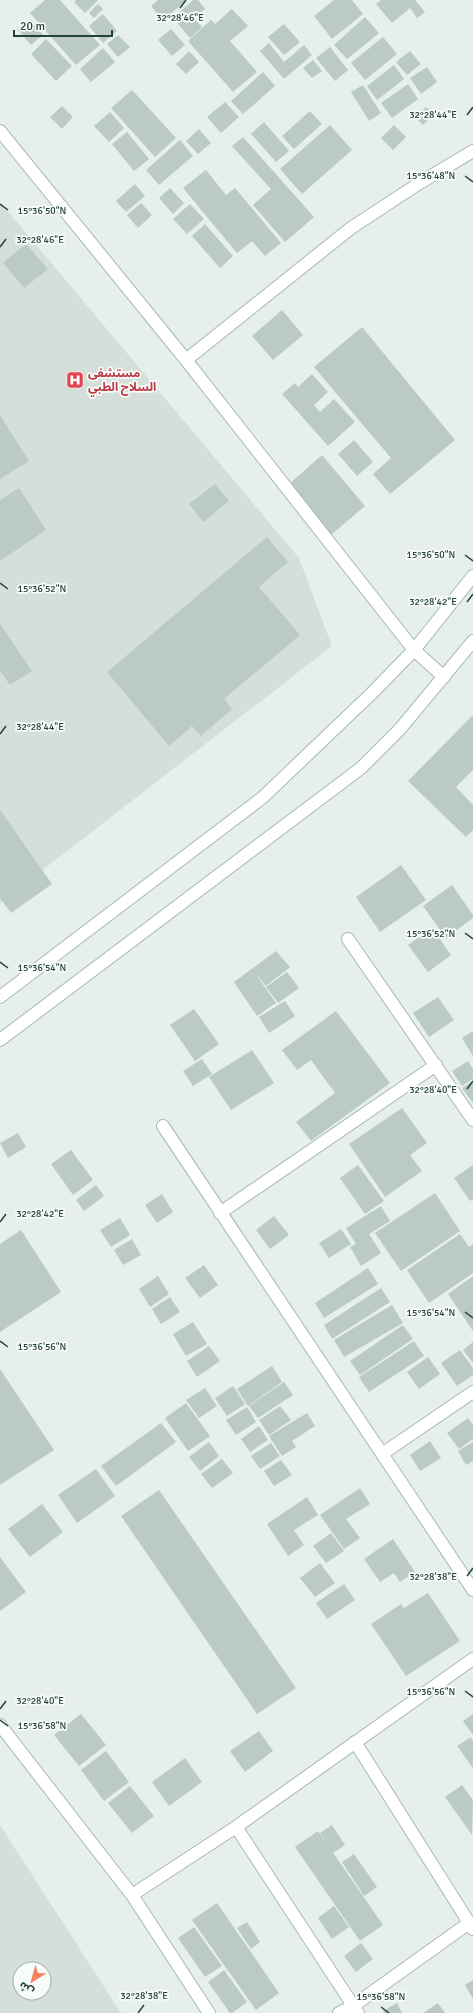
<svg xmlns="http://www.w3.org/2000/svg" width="473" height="2013" font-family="Signika,'Noto Sans Arabic',sans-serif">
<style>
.built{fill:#d4dfda;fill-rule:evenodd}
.building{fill:#bbcac4}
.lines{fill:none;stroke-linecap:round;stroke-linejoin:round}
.street-casing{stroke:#a8b8b2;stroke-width:14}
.secondary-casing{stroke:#a4bbb3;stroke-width:14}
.street{stroke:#fff;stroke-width:12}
.secondary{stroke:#fff;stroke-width:12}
.ticks{fill:none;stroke:#24423a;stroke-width:1.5}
.labels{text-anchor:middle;stroke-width:3.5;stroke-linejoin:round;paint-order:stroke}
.health-label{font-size:12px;font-weight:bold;fill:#be3a42;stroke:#f7fbf9;text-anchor:start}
.ticks-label{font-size:10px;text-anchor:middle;fill:#24423a;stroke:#f7fbf9;stroke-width:3.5;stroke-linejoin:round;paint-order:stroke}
</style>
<rect width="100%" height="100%" fill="#e6efeb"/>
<path class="built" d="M0,202L299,558L332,646L0,903Z
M0,1825L121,2013H0ZM20,1969H44V1993H20Z"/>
<path class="building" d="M45,0H60L100,45L76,65L30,13Z
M76,0H98L85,13L74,2Z
M158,0H187L163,20L151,6Z
M193,0H198L205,9L194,18L202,27L190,38L173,18Z
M334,0H352L363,14L332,39L314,16Z
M381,0H415L425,12L417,18L410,8L392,23L376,4Z
M98,4L103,9L94,18L89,13Z
M232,9L248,26L230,41L257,72L233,92L188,41L211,20L215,24Z
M103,14L117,31L103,43L89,26Z
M365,17L379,33L347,59L334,45Z
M30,20L43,35L31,45L18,30Z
M284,24L300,42L284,55L268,37Z
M171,29L185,45L172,56L158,40Z
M118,35L130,47L118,57L107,44Z
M383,37L397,54L365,80L351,63Z
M46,39L72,66L56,81L31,54Z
M269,43L284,62L304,45L312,55L284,79L260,51Z
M330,47L348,70L335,81L316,58Z
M103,48L115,62L91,82L80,69Z
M189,51L199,62L186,74L176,64Z
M410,51L421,64L407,75L396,62Z
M313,60L322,71L312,78L303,68Z
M394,65L404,79L377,100L367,86Z
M427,67L437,82L421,94L410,78Z
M263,72L275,86L243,114L231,101Z
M408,84L418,99L392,118L381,103Z
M363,85L381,113L369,121L351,92Z
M132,90L176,138L155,157L111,108Z
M225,102L239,117L221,133L207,117Z
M62,106L73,117L62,129L50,117Z
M426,107L434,114L423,125L416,118Z
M310,111L322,124L294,149L282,136Z
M110,112L124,128L109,142L94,126Z
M264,122L289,151L276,162L251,134Z
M330,125L352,150L302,194L280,169Z
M394,125L406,137L393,150L381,138Z
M199,129L211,143L198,154L186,141Z
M127,132L149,159L134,171L112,144Z
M243,137L314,217L285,242L253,205L271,189L232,146Z
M180,140L193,156L159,185L146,170Z
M206,170L226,195L235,188L281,243L265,256L252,241L237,253L183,188Z
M135,184L145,196L126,212L116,201Z
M170,188L184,203L173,214L159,198Z
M141,203L152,215L138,228L127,215Z
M190,204L204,219L187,234L173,219Z
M205,224L233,256L220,268L192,236Z
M26,244L48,269L24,288L3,263Z
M282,310L303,335L273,360L252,336Z
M362,327L455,440L390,494L373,474L391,458L314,367Z
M312,374L328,392L314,405L320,412L334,399L355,422L328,446L282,394L295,383L298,387Z
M0,415L29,461L0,479Z
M354,440L373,462L357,476L338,454Z
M322,455L365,506L331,535L288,485Z
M215,484L229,501L203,522L189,504Z
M19,488L46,530L0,561V500Z
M267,537L288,562L259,587L300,635L224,699L232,709L201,736L192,726L169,746L107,672Z
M0,624L32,671L10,685L0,671Z
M473,715V770L456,787L473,805V830L466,837L408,781Z
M0,810L52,884L11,913L0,898Z
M401,865L426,900L380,932L356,897Z
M452,885L473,915V918L446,938L423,906Z
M432,928L451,955L428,972L408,945Z
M276,951L290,967L266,986L255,973L276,1003L257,1016L234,982Z
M287,972L299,988L278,1003L266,987Z
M438,997L454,1020L429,1037L413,1013Z
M285,1001L295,1016L269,1033L259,1017Z
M194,1009L219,1044L195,1061L170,1025Z
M336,1011L390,1083L311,1141L296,1122L335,1093L311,1060L297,1070L282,1050Z
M473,1031V1056L462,1038Z
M252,1050L274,1083L231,1110L209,1077Z
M202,1059L212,1074L193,1086L183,1071Z
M468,1061L473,1069V1079L462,1086L452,1071Z
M473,1081V1103L462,1088Z
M402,1108L427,1143L410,1155L422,1171L385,1197L349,1144Z
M18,1133L26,1147L8,1158L0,1143Z
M71,1150L93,1180L73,1195L51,1164Z
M358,1165L384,1201L365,1214L340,1178Z
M473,1165V1199L470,1201L454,1178Z
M96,1185L104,1196L84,1211L76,1200Z
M435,1193L460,1231L401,1271L375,1233Z
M162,1194L173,1212L157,1223L145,1205Z
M381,1206L390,1221L369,1234L381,1253L361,1266L350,1247L356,1244L346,1228Z
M274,1216L289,1235L270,1249L256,1230Z
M120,1218L130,1235L111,1247L100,1230Z
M341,1229L351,1244L329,1258L319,1243Z
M21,1230L61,1292L0,1332V1244Z
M460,1234L469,1247L473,1244V1273L429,1303L407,1270Z
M132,1239L141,1255L123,1265L114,1250Z
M204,1265L218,1285L200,1298L185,1278Z
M368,1268L378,1284L324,1318L315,1303Z
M158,1276L169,1294L150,1307L139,1289Z
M473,1276V1331L448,1294Z
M381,1288L390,1302L332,1339L324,1325Z
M170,1297L180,1312L161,1324L152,1309Z
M392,1305L403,1323L344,1357L334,1340Z
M193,1322L207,1344L186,1356L173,1334Z
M403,1325L413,1339L360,1375L350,1361Z
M414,1341L424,1356L369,1392L359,1377Z
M473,1342V1363L463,1350Z
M209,1346L220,1361L197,1377L187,1361Z
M460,1350L473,1368V1375L457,1386L441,1363Z
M428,1357L440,1374L419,1389L407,1372Z
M272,1366L282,1382L248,1406L237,1389Z
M0,1369L54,1450L0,1485Z
M284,1382L293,1395L258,1418L249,1406Z
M233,1386L245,1404L227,1416L215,1398Z
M205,1388L217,1406L199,1418L186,1400Z
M186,1403L210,1436L188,1451L165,1418Z
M280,1406L291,1420L269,1435L259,1420Z
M247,1407L256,1422L236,1435L226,1420Z
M307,1413L315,1426L292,1441L296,1447L282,1456L269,1436Z
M468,1418L473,1425V1439L459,1449L447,1433Z
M161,1423L176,1442L116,1486L101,1466Z
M259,1426L268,1440L250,1452L241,1439Z
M430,1441L441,1458L420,1471L410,1455Z
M209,1442L219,1456L200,1471L189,1457Z
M473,1442V1461L466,1465L458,1451Z
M271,1443L280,1456L260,1469L251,1456Z
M222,1459L233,1473L212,1488L201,1474Z
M281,1460L292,1475L274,1486L264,1471Z
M96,1469L115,1496L77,1523L58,1495Z
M360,1488L370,1504L346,1519L360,1538L344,1549L320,1515Z
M159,1490L296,1688L257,1714L121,1516Z
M307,1497L318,1515L294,1530L304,1545L288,1556L267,1524Z
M42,1504L63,1532L30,1557L8,1529Z
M331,1533L344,1551L326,1563L313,1546Z
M393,1539L415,1572L400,1582L394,1573L380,1582L364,1559Z
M0,1557L26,1592L0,1611Z
M320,1563L335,1583L315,1597L300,1578Z
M344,1584L355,1600L327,1619L316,1603Z
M428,1593L460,1641L406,1676L371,1624L401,1604L404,1608Z
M81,1714L106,1745L79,1766L54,1735Z
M473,1714V1735L463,1721Z
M259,1731L273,1751L245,1772L230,1751Z
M471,1737L473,1741V1768L457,1746Z
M106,1751L129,1782L104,1801L81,1770Z
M185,1758L202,1782L169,1806L152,1782Z
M462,1785L473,1800L472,1835L445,1797Z
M130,1786L154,1816L132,1833L108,1803Z
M332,1825L345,1845L333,1853L320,1833Z
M318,1831L383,1925L360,1941L295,1847Z
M354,1854L377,1887L364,1896L342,1862Z
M217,1903L279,1993L256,2010L192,1920Z
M334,1906L349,1927L332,1939L318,1918Z
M247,1922L260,1942L251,1949L237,1928Z
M194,1927L222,1966L205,1977L178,1938Z
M361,1943L373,1959L356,1972L344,1956Z
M224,1970L247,2002L232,2013H230L208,1982Z
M473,1980V1999L465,1985Z
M397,2003L402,2013H384L383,2011Z
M438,2003L445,2013H423Z"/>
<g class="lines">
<defs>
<path id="street" d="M0,131L186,360L414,650L444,677
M186,360L351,228L418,184L473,151
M348,939L473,1120
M163,1126L473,1590
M220,1213L436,1065
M382,1454L473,1392
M0,1725L132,1895L209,2013
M355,1742L473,1929
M236,1827L358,2013
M132,1895L236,1827L473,1659
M339,2013L353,2006L469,1923"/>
<path id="secondary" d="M0,997L262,798L371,694L414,650L473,576
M0,1040L361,768L400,729L473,641"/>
</defs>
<use href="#street" class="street-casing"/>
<use href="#secondary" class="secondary-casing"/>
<use href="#street" class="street"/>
<use href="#secondary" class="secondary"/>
</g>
<path class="ticks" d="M180,8L186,0M467,115L473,107M465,176L473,182M0,204L8,210M0,247L6,239M465,555L473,561M0,583L8,589M467,602L473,594M0,734L6,726M465,933L473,939M0,962L8,968M467,1089L473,1081M0,1222L6,1214M465,1312L473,1318M0,1341L8,1347M467,1576L473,1568M465,1691L473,1697M0,1709L6,1701M0,1720L8,1726M381,2007L389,2013M138,2013L144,2005"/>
<defs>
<symbol id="hospital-square" viewBox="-11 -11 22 22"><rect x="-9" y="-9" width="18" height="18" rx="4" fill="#e0444e" stroke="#f7fbf9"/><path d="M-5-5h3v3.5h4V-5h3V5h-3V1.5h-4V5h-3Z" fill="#fff"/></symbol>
</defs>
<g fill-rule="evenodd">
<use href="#hospital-square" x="65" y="370" width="20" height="20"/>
</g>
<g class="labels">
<g class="health-label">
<text x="88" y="377">مستشفى<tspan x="88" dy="14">السلاح الطبي</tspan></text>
</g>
</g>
<g class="ticks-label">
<text x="180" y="21">32°28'46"E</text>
<text x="433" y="118">32°28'44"E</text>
<text x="431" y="179">15°36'48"N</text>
<text x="42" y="214">15°36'50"N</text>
<text x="40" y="243">32°28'46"E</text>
<text x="431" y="558">15°36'50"N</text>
<text x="42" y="592">15°36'52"N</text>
<text x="433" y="605">32°28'42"E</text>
<text x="40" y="730">32°28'44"E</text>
<text x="431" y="937">15°36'52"N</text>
<text x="42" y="971">15°36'54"N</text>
<text x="433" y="1093">32°28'40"E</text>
<text x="40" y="1217">32°28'42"E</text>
<text x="431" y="1316">15°36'54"N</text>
<text x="42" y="1350">15°36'56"N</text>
<text x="433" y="1580">32°28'38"E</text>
<text x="431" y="1695">15°36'56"N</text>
<text x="40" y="1704">32°28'40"E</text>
<text x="42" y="1729">15°36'58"N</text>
<text x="144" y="1999">32°28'38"E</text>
<text x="381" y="2000">15°36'58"N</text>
</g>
<g transform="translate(32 1981) rotate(217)"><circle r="19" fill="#f7fbf9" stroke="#a3b1ad"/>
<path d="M0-3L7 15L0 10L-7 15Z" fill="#f4845f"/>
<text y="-6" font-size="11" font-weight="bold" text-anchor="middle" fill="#24423a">ش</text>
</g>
<path d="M14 30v6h98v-6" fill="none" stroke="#24423a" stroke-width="2"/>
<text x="20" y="30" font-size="12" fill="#24423a" stroke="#f7fbf9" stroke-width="3" paint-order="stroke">20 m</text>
</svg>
